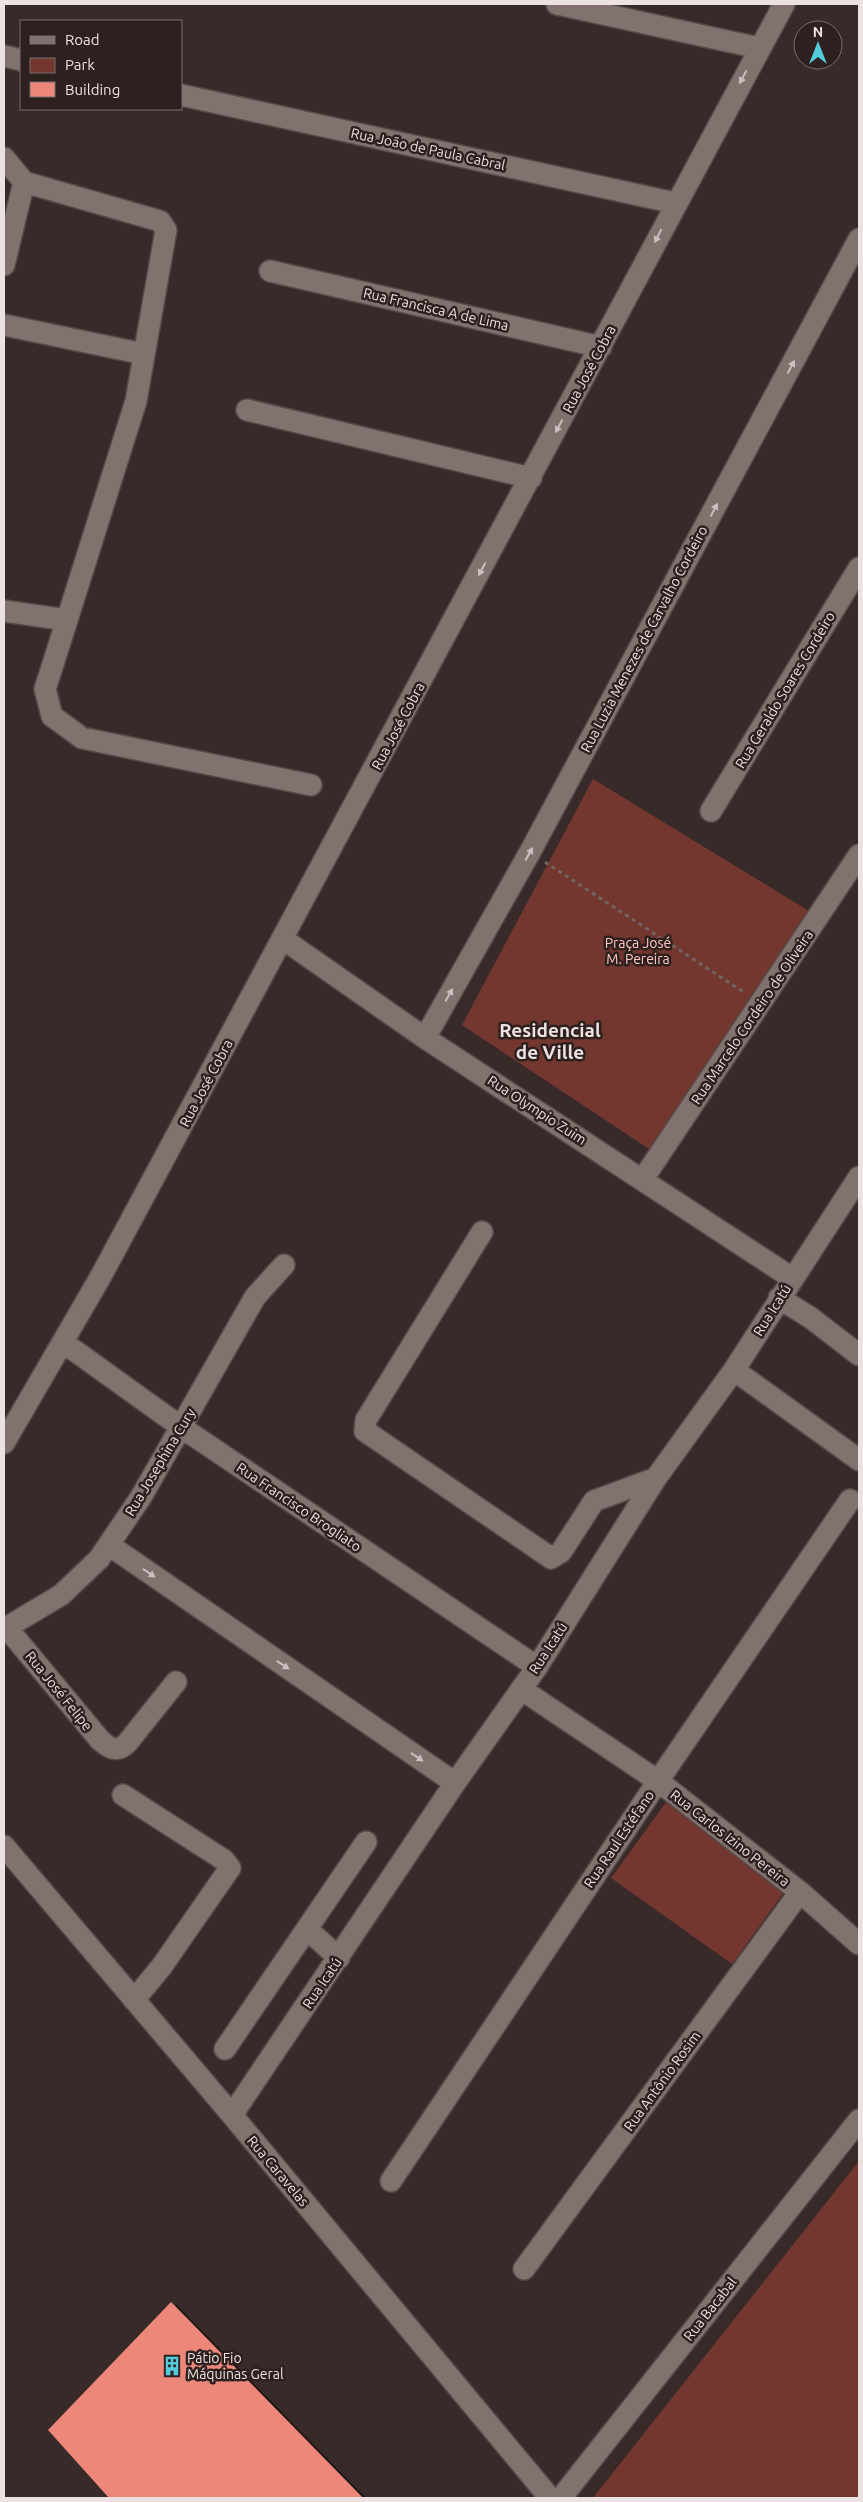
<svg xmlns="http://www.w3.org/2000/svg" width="863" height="2502" font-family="Ubuntu,sans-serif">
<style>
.green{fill:#733730}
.building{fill:#ed877a;filter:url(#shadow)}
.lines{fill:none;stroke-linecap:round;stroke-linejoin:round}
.minor-casing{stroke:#534947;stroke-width:24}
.path{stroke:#716564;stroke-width:3;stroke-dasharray:4 4;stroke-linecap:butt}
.minor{stroke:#81716f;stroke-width:21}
.oneway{fill:#cbc0bf}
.labels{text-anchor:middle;stroke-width:5;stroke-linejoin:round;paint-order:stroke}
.street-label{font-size:14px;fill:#ebe2e1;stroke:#2d201e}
.park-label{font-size:14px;fill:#fec8c0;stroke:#2d201e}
.poi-label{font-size:14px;fill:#ebe2e1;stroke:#2d201e;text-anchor:start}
.district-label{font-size:19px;font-weight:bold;fill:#ebe2e1;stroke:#2d201e}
</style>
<defs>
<filter id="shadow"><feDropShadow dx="5.5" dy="3" stdDeviation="0" flood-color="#0009"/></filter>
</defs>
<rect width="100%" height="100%" fill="#372a28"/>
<path class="green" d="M593,779L809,911L649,1149L462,1025Z
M667,1801L787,1888L732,1964L611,1878Z
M859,2161V2498H593Z"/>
<path class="building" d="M171,2302L363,2498H109L48,2430Z"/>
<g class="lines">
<defs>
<path id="minor" d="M557,4L759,48
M4,56L21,60
M181,95L675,203
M4,158L24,182L160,221L166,230L136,401L67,620L4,611
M4,265L24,182
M270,271L601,347
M4,325L144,354
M247,410L531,478
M67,620L45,689L52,716L82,738L311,785
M711,811L859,568
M283,939L425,1038L792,1278
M425,1038L530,852L859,239
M643,1179L859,855
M482,1232L366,1420L365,1431L551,1558L561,1552L594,1501L656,1478
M779,1298L811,1318L859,1355
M64,1343L181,1427L537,1667
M734,1370L859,1460
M4,1443L101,1276L784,4
M109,1545L455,1783
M7,1628L100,1740C110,1749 118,1753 128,1742L176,1682
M4,1629L61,1595L99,1559L141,1497L255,1297L284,1265
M521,1689L658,1781L800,1892L859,1944
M123,1795L224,1860L230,1868L162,1966L134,2000
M4,1846L232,2115L550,2498
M307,1929L339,1958
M225,2049L366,1842
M232,2115L455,1783L537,1667L656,1478L734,1370L859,1177
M391,2181L658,1781L850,1500
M524,2269L800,1892
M561,2498L859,2120"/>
</defs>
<use href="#minor" class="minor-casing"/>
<path class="path" d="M545,862L745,993"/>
<use href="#minor" class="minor"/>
</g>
<defs><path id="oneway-solid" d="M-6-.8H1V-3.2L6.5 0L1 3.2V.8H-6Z" transform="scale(1.25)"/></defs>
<g class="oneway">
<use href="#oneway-solid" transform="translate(743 77) rotate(118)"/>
<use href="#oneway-solid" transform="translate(658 236) rotate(117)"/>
<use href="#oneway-solid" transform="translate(791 367) rotate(-62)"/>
<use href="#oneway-solid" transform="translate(559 426) rotate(118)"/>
<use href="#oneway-solid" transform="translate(714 510) rotate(-62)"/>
<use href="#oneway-solid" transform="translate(482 569) rotate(118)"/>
<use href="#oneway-solid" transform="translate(529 854) rotate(-61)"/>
<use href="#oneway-solid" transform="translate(449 995) rotate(-61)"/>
<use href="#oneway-solid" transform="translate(149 1573) rotate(34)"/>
<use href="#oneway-solid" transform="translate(283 1665) rotate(34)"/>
<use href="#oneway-solid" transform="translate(417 1757) rotate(34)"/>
</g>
<defs>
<symbol id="building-bare" viewBox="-9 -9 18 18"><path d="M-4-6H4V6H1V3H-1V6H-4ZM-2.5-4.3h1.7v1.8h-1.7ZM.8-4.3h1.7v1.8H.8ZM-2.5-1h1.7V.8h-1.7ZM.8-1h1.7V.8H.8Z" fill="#53cbdb" stroke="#2d201e" stroke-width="2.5" paint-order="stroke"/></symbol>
</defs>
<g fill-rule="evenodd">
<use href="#building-bare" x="158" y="2352" width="28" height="28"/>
</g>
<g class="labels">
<g class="street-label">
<text transform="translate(428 149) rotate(12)" y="5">Rua João de Paula Cabral</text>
<text transform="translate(436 309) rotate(13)" y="5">Rua Francisca A de Lima</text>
<text transform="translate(589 369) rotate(-62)" y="5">Rua José Cobra</text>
<text transform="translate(644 639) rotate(-62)" y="5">Rua Luzia Menezes de Carvalho Cordeiro</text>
<text transform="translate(785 690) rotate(-59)" y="5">Rua Geraldo Soares Cordeiro</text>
<text transform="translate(398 726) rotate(-62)" y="5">Rua José Cobra</text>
<text transform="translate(752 1017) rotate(-56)" y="5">Rua Marcelo Cordeiro de Oliveira</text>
<text transform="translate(206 1083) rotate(-62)" y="5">Rua José Cobra</text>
<text transform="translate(537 1110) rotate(33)" y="5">Rua Olympio Zuim</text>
<text transform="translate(772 1310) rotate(-58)" y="5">Rua Icatú</text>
<text transform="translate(160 1462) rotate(-59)" y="5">Rua Josephina Cury</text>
<text transform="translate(299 1507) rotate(34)" y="5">Rua Francisco Brogliato</text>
<text transform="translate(548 1648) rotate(-57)" y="5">Rua Icatú</text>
<text transform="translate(59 1691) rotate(51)" y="5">Rua José Felipe</text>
<text transform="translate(730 1838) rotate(38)" y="5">Rua Carlos Izino Pereira</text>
<text transform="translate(619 1839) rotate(-56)" y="5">Rua Raul Estéfano</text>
<text transform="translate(322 1983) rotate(-56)" y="5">Rua Icatú</text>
<text transform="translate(662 2081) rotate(-54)" y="5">Rua Antônio Rosim</text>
<text transform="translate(278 2171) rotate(50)" y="5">Rua Caravelas</text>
<text transform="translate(710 2309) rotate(-52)" y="5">Rua Bacabal</text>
</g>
<g class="park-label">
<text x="638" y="948">Praça José<tspan x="638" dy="16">M. Pereira</tspan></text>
</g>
<g class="poi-label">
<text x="187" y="2363">Pátio Fio<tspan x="187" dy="16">Máquinas Geral</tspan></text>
</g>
<g class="district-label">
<text x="550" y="1037">Residencial<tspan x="550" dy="22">de Ville</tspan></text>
</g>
</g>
<rect width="863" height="2502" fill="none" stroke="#ebe2e1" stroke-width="10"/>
<rect x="20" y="20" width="162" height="90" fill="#2d201e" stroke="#796e6c"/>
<rect x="30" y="36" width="25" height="8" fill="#81716f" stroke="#796e6c"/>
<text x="65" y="45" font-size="15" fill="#ebe2e1">Road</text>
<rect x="30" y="58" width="25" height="15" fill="#733730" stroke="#796e6c"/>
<text x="65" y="70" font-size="15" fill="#ebe2e1">Park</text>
<rect x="30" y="82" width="25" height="15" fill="#ed877a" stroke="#796e6c"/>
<text x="65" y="95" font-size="15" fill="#ebe2e1">Building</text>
<g transform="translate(818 45)"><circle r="24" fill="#2d201e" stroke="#796e6c"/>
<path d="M0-4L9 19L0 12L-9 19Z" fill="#53cbdb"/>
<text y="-8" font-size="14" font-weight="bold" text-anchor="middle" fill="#ebe2e1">N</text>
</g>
</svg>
